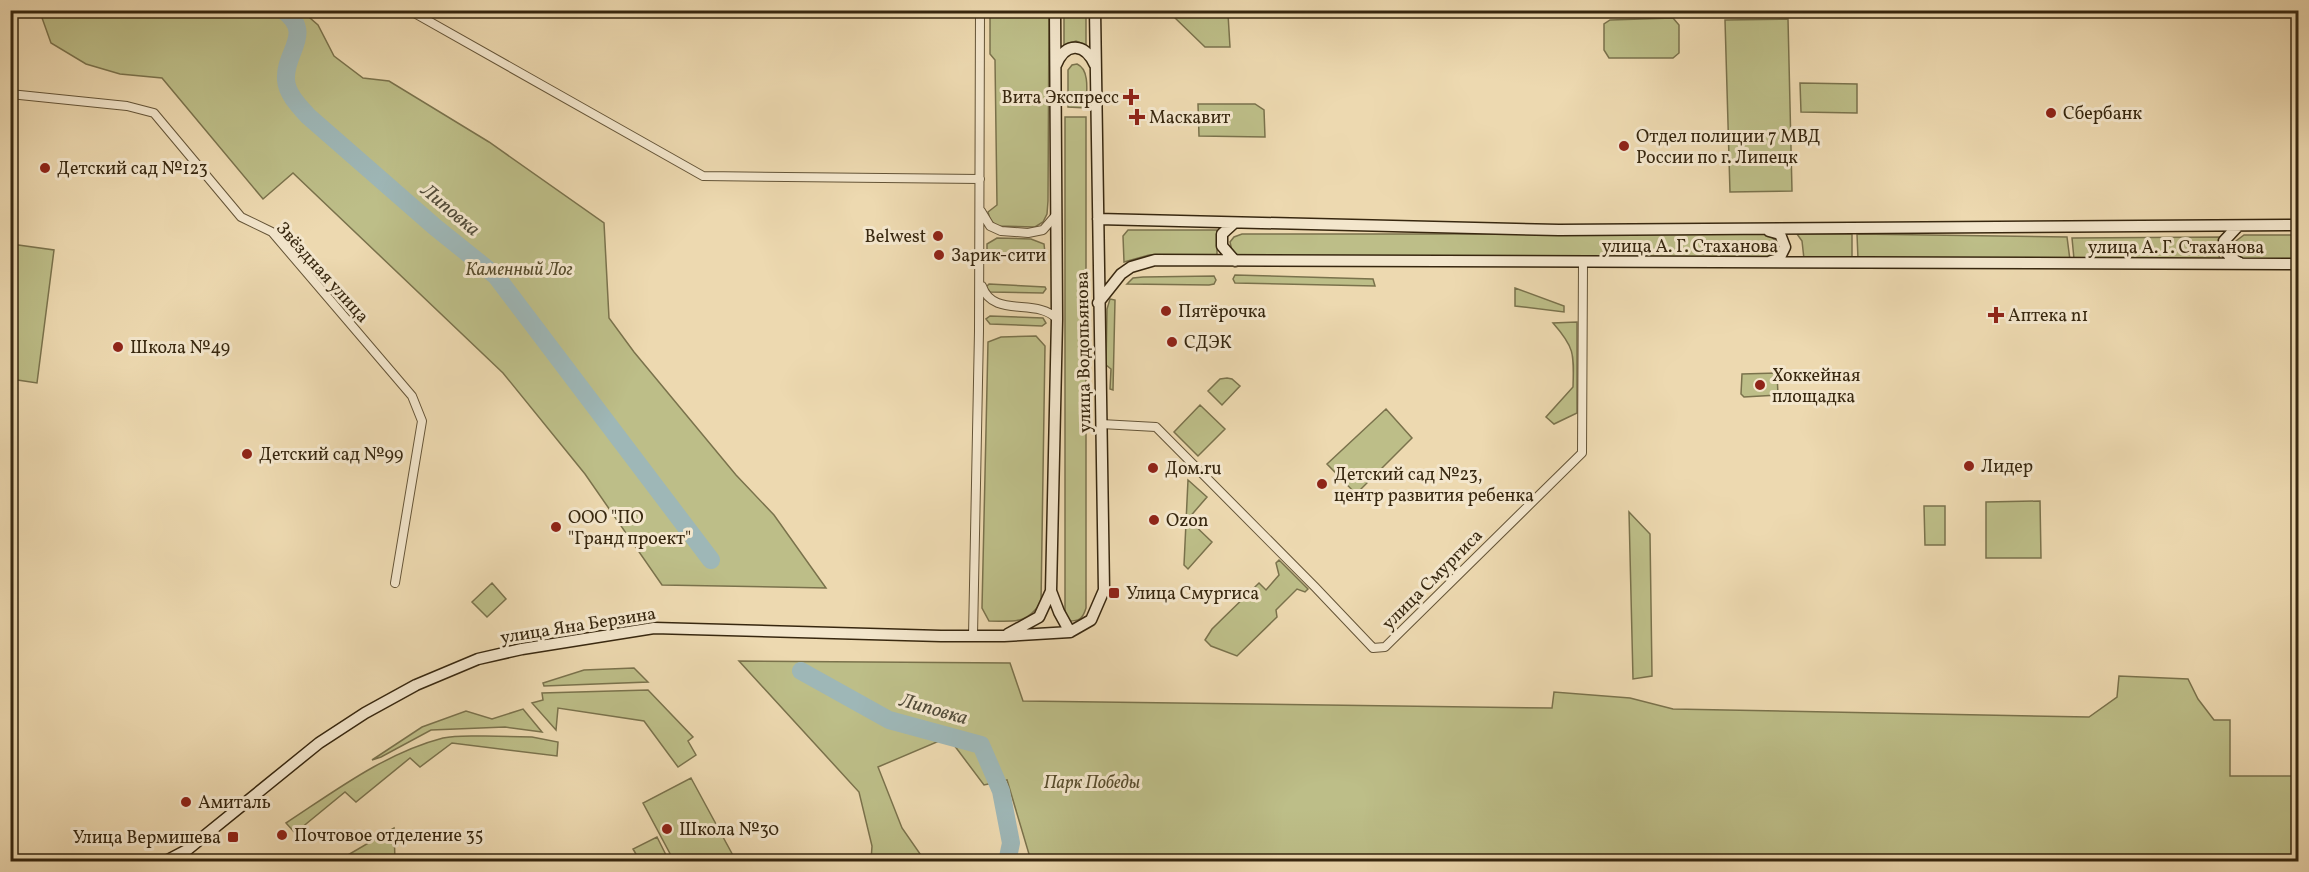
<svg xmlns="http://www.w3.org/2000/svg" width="2309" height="872" font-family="Vollkorn,serif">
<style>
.green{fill:#bdbe88;stroke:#7a724c;stroke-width:1.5}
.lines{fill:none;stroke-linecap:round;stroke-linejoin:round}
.river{stroke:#9eb7b7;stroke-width:18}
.minor-casing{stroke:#645437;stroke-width:10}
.secondary-casing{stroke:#37270f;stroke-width:13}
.minor{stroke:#f3e6cc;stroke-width:8}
.secondary{stroke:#f3e6cc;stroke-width:10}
.poi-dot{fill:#8f2418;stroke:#f3e6cc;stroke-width:2}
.labels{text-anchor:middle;stroke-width:6;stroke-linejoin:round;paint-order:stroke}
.poi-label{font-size:18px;fill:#37270f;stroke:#f3e6cc;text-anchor:start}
.street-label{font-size:18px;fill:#37270f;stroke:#f3e6cc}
.park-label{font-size:18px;font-style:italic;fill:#584d2d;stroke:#f3e6cc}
.water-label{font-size:20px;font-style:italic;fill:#514b39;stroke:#f3e6cc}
</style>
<rect width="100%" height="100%" fill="#edd9b0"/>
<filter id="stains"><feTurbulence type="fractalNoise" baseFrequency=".00333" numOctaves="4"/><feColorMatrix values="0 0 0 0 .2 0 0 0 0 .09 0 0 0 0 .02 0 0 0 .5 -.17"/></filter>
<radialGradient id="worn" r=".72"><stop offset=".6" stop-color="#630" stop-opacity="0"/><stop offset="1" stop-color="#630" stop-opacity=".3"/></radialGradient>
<path class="green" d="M32,11H317L310,18L318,25L334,56L363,78L389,81L489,142L604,223L609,318L634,352L736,475L774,515L826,588L662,585L585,474L503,373L293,173L263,199L162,78L120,74L86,64L51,43L41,15Z
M990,11H1049L1048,201L1047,214L1043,222L1035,227L997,226L990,220L988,212L997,205L995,60L990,54Z
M1064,11H1086V45L1076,41L1064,45Z
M1174,12L1228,14L1230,47H1205L1174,17Z
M1673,18L1679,25V53L1673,58H1609L1604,50V24L1610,20Z
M1788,19L1792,191L1730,192L1725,20Z
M1077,64C1091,70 1086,95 1086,108L1068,107V70L1072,65Z
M1800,83L1857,84V113L1801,112Z
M1198,104H1255L1264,110L1265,137L1199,136Z
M1065,117H1086V608C1083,618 1080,621 1069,621L1065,616Z
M1128,230H1217V255H1149L1124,262L1123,236Z
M1242,234H1767C1776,240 1781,244 1777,255L1770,258L1238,257L1232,251L1230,242L1234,237Z
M1797,234H1852V259H1804L1802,241Z
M1857,234L2067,237L2070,260L1858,259Z
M2244,235H2298V260L2244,261L2232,252L2236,241Z
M2221,237L2217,251L2221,261L2074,259L2072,238Z
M997,238L1031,239L1044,244L1045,253L1042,258L1036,260L994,256L987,249V244Z
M11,244L54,250L37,383L11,379Z
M1235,275L1373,279L1375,286L1235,283L1233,279Z
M1214,276L1216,280L1214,284L1209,285L1127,284L1133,278L1143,277Z
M989,284L1045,287L1046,289L1043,293L990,292L986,287Z
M1515,288L1564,306V312L1515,306Z
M1110,299L1115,300L1113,390L1110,389L1111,369L1106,365L1107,309Z
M990,316L1043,318L1046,323L1042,326L990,324L986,319Z
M1577,322V413L1554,424L1546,417L1573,387C1574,354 1575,348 1553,323Z
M1036,336L1045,346L1041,603C1025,625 1015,621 989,621L982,608L988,342L1001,337Z
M1777,373L1778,395L1744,397L1741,394L1742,374Z
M1227,378L1232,379L1240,386L1222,405L1208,391L1220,379Z
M1200,405L1225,429L1198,456L1174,432Z
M1386,409L1412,438L1356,494L1327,464Z
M1188,480L1207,497L1188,519L1212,542L1188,569L1184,565Z
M2040,501L2041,558H1986V502Z
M1945,506V545H1925L1924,506Z
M1629,512L1650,534L1652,676L1633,679Z
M1279,560L1308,589L1305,592L1297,589L1276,610L1277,617L1237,656L1211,646L1205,640L1212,629L1259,583L1266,590L1279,575L1276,563Z
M492,583L506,599L487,617L472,602Z
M739,661L1010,663L1023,701L1552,708L1554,692L1630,698L1673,709L2089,717L2117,697L2119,676L2188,679L2198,699L2214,720H2230V776H2298V861H1029V854L1007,780L984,785L954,745L939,741L878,767L902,828L925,861H871L872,846L859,792Z
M634,668L648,682L544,686L543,683L584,670Z
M648,690L693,737L688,741L696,755L678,767L644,721L558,708L556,730L532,703L543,700L542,693Z
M523,709L542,732L505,727L431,730L381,757L372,760L422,727L466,711L492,719Z
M485,736L532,737L558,742L557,756L452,743L420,767L410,758L356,802L345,792L295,833L286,823C335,791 385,753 443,738C456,735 472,736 485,736Z
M691,778L736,861H674L643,803Z
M394,828L395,861L354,862L341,859Z
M657,837L669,861H640L633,849Z"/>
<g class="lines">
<path class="river" d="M283,10C315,34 284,51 286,80C287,94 299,106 308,116L435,227L496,276L711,560
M801,671L889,720L981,745L1001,791L1011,843L1007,862"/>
<defs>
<path id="minor" d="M409,10L703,176L980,179
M10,94L127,106L154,113L241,217L272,232L412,396L422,421L395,583
M981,211L990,226L1001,231L1028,233L1043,230L1056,215
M982,286C993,319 1037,297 1057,319
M1101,424L1156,427L1315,587L1373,648L1385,647L1582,453L1583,262
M973,636L979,331L980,10"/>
<path id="secondary" d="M1056,65C1066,41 1085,43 1095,65
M1098,219L1559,230L2298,225
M1234,223L1222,234V246L1235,261
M2238,226L2224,241C2225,253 2229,258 2240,263
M1769,231L1780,234L1785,247L1779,259L1771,261
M1098,303L1121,274L1131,267L1155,260L2298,264
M1051,591L1059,612L1070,632
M1008,634L1039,617L1051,591L1057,319L1055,10
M164,862L187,850L319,743L365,713L416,685L478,659L522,649L654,628L941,636H1004L1070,632L1091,620L1104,590L1095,10"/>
</defs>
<use href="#minor" class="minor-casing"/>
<use href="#secondary" class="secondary-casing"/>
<use href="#minor" class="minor"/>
<use href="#secondary" class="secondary"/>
</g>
<g class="poi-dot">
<path d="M1128 88h6v6h6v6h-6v6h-6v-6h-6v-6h6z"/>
<circle cx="2051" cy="113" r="6"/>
<path d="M1134 108h6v6h6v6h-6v6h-6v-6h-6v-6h6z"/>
<circle cx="1624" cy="146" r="6"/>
<circle cx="45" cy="168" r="6"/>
<circle cx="938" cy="236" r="6"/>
<circle cx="939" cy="255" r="6"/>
<circle cx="1166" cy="311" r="6"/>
<path d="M1993 306h6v6h6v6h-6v6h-6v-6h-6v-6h6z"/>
<circle cx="1172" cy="342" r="6"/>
<circle cx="118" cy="347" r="6"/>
<circle cx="1760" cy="385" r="6"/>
<circle cx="247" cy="454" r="6"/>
<circle cx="1969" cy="466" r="6"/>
<circle cx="1153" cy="468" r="6"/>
<circle cx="1322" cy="484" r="6"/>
<circle cx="1154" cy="520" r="6"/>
<circle cx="556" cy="527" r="6"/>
<rect x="1108" y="587" width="12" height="12" rx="3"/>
<circle cx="186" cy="802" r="6"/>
<circle cx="667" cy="829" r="6"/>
<circle cx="282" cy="835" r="6"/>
<rect x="227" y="831" width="12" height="12" rx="3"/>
</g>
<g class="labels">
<g class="poi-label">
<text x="1119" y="103" text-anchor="end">Вита Экспресс</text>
<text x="2063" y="119">Сбербанк</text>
<text x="1149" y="123">Маскавит</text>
<text x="1636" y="142">Отдел полиции 7 МВД<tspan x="1636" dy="21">России по г. Липецк</tspan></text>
<text x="57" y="174">Детский сад №123</text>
<text x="926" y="242" text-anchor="end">Belwest</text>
<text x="951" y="261">Зарик-сити</text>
<text x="1178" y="317">Пятёрочка</text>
<text x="2008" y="321">Аптека n1</text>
<text x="1184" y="348">СДЭК</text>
<text x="130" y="353">Школа №49</text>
<text x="1772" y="381">Хоккейная<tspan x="1772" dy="21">площадка</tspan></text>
<text x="259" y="460">Детский сад №99</text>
<text x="1981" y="472">Лидер</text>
<text x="1165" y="474">Дом.ru</text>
<text x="1334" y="480">Детский сад №23,<tspan x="1334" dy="21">центр развития ребенка</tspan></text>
<text x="568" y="523">ООО "ПО<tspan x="568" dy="21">"Гранд проект"</tspan></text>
<text x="1166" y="526">Ozon</text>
<text x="1126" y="599">Улица Смургиса</text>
<text x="198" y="808">Амиталь</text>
<text x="679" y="835">Школа №30</text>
<text x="294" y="841">Почтовое отделение 35</text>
<text x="221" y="843" text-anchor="end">Улица Вермишева</text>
</g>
<g class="street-label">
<text x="1690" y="252">улица А. Г. Стаханова</text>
<text x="2176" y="253">улица А. Г. Стаханова</text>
<text transform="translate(323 272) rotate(48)" y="6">Звёздная улица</text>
<text transform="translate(1083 352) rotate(-91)" y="6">улица Водопьянова</text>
<text transform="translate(1432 579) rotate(-45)" y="6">улица Смургиса</text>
<text transform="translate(578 625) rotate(-9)" y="6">улица Яна Берзина</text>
</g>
<g class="park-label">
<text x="519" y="275">Каменный Лог</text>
<text x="1092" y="788">Парк Победы</text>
</g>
<g class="water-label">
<text transform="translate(451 209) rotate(40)" y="7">Липовка</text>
<text transform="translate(934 708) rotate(16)" y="7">Липовка</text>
</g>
</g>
<rect width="2309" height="872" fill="none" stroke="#edd9b0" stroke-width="36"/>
<rect x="12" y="12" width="2285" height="848" fill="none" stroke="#37270f" stroke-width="3"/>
<rect x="18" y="18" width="2273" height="836" fill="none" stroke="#37270f" stroke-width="1.5"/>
<rect width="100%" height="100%" filter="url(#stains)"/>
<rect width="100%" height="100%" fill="url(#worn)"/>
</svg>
